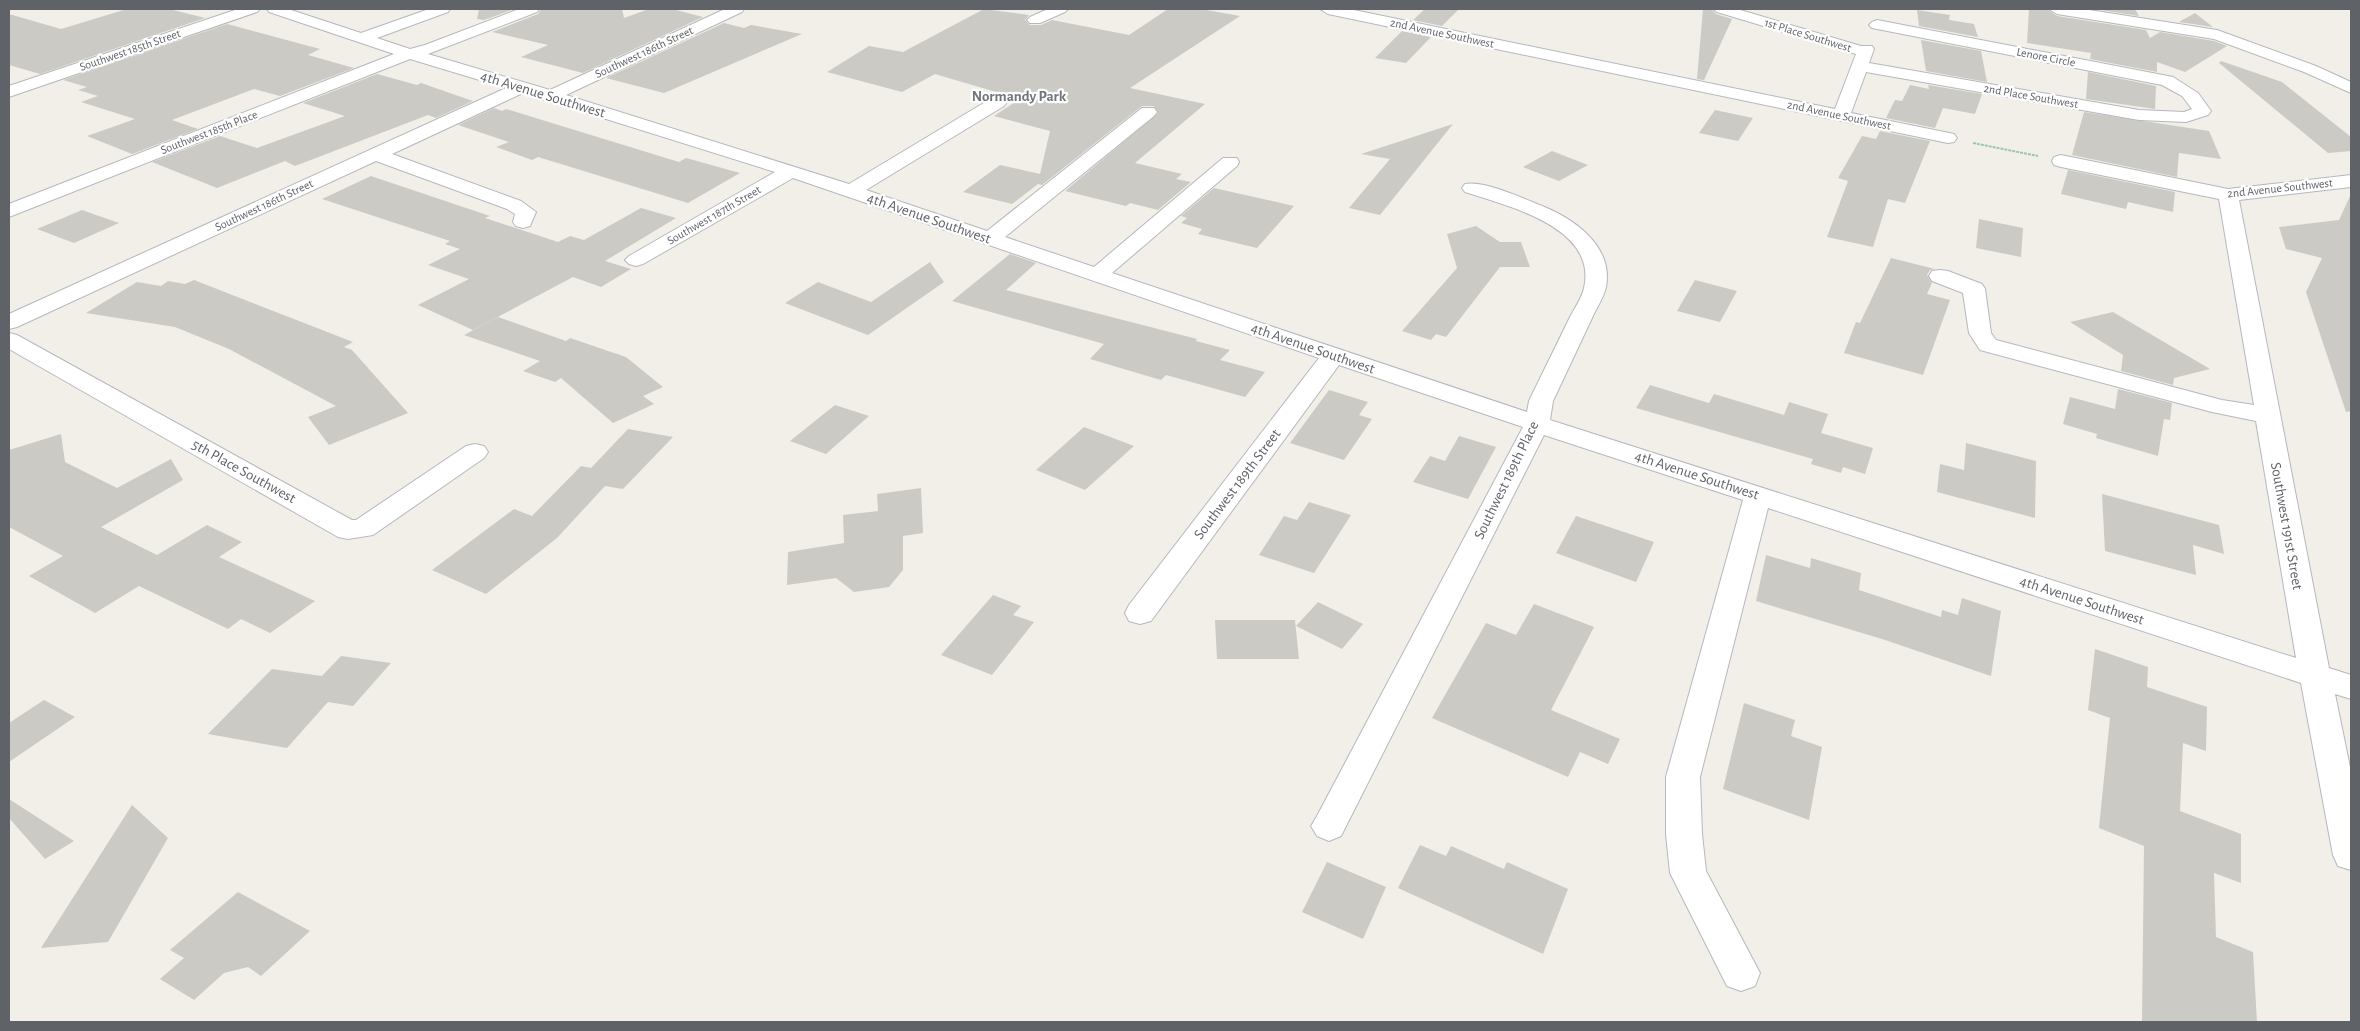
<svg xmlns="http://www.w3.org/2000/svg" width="2360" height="1031" font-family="'Alegreya Sans',sans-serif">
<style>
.building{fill:#cccac5}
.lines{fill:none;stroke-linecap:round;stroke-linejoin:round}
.minor-casing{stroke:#b5b8bc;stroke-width:2}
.path{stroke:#9cc7a9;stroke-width:2;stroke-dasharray:3 1;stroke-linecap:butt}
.minor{fill:#fff;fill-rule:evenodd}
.labels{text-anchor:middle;stroke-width:4.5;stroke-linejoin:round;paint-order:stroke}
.far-street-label{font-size:12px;fill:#5f6368;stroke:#fff}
.street-label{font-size:15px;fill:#5f6368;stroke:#fff}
.far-quarter-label{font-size:15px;font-weight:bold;fill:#70757a;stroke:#fff}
</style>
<rect width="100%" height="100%" fill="#f1efe8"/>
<path class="building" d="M127,9H169L205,18L40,74L9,65V14L61,29Z
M479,9H514L484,20L477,19Z
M541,9H622L624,18L649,9H672L703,17L583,73L521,57L548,45L492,32L538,14Z
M984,9L1029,15L1025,20L1030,25H1041L1052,20L1129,35L1168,9H1201L1240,16L1130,88L1205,104L1135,163L1182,174L1176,179L1191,182L1158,210L1130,203L1126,206L1065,191L1158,113L1154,106H1142L1042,185L1038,184L1012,204L963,192L1000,165L1040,174L1050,131L994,116L1020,99L935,74L902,92L827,72L869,46L903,52Z
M1425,9H1459L1442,26L1413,20Z
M1703,9H1712L1716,14L1732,19L1704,80L1697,79Z
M2029,9H2047L2057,16L2146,30L2150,38L2160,32L2214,41L2227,46L2185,72L2157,62V72L2090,59L2091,53L2027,43Z
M2094,9H2135L2139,16Z
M1917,10L1950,15L1949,20L1974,24L1978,37L1919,26Z
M2195,13L2213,27L2179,22Z
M724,23L744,28L751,25L802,34L664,93L606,78Z
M227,24L320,49L308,55L354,68L280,96L254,89L172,120L198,129L132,154L87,136L135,119L81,102L98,96L78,90L87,87L63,80Z
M1402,31L1431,37L1406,63L1375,58Z
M1921,40L1981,51L1987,82L1926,71Z
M2221,61L2282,82L2351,137V151L2328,153L2219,63Z
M2088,72L2156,86L2155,109L2086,99Z
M377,74L417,85L421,83L473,101L436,118L428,115L295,166L285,161L217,188L152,162L220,136L257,148L345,116L303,103Z
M1910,85L1929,89L1928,85L1982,94L1975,114L1943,108L1935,128L1886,118L1895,100L1902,101Z
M494,108L502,111L506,109L679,162L686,158L740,173L688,203L538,157L532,160L496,147L509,142L458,125Z
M1715,110L1753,118L1738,141L1699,133Z
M2084,112L2209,131L2221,159L2179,153L2177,177L2072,155Z
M1453,124L1380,215L1349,208L1390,159L1361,154Z
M1880,131L1930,141L1905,203L1888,199L1873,247L1827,237L1848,181L1838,178L1862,136L1876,139Z
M1552,151L1588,165L1559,181L1523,167Z
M2068,170L2175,192L2173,212L2128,202L2126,209L2061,194Z
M371,176L490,216L485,218L558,242L570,236L584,240L641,208L676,218L605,261L631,269L601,287L573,277L473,330L418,305L469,279L428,265L460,249L445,244L450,241L322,199Z
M1214,188L1294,206L1257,248L1198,234L1202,229L1181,223L1187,218L1181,216Z
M2351,194V411L2346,412L2306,292L2322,258L2286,249L2279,227L2339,220Z
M82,210L119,223L74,243L37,229Z
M1979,219L2023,228L2021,257L1976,248Z
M1476,226L1500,242H1521L1530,267H1500L1446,337L1436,334L1431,340L1402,331L1457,268L1447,234Z
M1010,254L1036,263L1006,290L1197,339L1196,341L1230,350L1220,360L1265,372L1245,397L1166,375L1161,380L1090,359L1104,344L952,301Z
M1891,258L1935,269L1930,270L1927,275L1932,283L1927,294L1950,300L1923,375L1844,353L1856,322L1860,323Z
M930,262L944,282L868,335L785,303L818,282L871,302Z
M194,280L353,342L344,347L352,350L408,413L329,445L308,417L336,406L229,349L175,327L86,313L137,282L161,286L168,281L185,284Z
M1695,280L1737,291L1720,322L1677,311Z
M2113,312L2210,369L2174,378L2173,385L2121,371L2123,355L2070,322Z
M498,317L566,341L570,338L626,357L663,387L643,396L654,404L613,423L561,378L555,382L523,371L540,361L464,335Z
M1650,385L1709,403L1714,394L1784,415L1789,402L1828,414L1821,433L1873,448L1865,474L1843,467L1841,473L1811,464L1813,459L1636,408Z
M2118,389L2172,403L2170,420L2164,419L2158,456L2096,438L2097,434L2063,424L2070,397L2115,409Z
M1329,390L1368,402L1359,415L1372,419L1344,460L1290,443Z
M835,405L869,416L826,454L790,441Z
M1084,427L1134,446L1085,490L1036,470Z
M628,429L673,437L623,489L605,486L557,538L486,594L432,570L514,509L532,516L581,466L591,468Z
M61,434L65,462L117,488L171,459L183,480L101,527L157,555L207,525L242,542L219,557L315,601L270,633L241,619L228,629L139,586L95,613L29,576L63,556L9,527V450Z
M1459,436L1496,447L1468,499L1413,482L1430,456L1445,461Z
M1966,443L2036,461L2035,518L1937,492L1940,464L1964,470Z
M921,488L923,533L903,536V570L889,587L854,592L836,578L787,585L788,552L844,543L843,515L878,511L877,494Z
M2102,494L2219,525L2224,554L2193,545L2196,575L2105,551Z
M1309,502L1351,515L1314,573L1259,555L1284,516L1297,520Z
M1576,516L1654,542L1636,582L1556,553Z
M1766,555L1810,568L1811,558L1861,573L1859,590L1941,617L1942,610L1958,615L1962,598L2001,611L1991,676L1882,639L1756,601Z
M993,595L1021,606L1013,615L1034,622L992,675L941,655Z
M1318,602L1363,624L1342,649L1296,626Z
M1534,604L1594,627L1551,710L1620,739L1608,764L1580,752L1568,777L1432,718L1486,623L1516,635Z
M1215,620H1295L1299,659H1217Z
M2095,649L2148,667L2147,687L2207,707L2206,751L2183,743L2180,811L2241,834V883L2214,873L2216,937L2253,952L2257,1022H2142L2144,846L2099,828L2110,718L2088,710Z
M341,656L391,663L353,706L328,702L287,748L208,734L272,669L322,676Z
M44,700L75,717L9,762V723Z
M1744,703L1795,720L1791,736L1822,747L1809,820L1723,789Z
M9,799L74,841L45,859L9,818Z
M132,805L168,838L108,942L41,948Z
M1420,845L1446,856L1451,846L1504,869L1507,862L1568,889L1543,954L1398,888Z
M1327,862L1386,887L1363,939L1302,912Z
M238,892L310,931L261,976L248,967L224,973L194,1000L160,979L184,958L170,950Z"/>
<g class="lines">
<defs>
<path id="minor" d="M238,9H260L257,12L9,97V86Z
M267,9H288L361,33L429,9H450L448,12L377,38L410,49L425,45L519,9H539L537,12L428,54L550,90L725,9H744L742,12L566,95L849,184L992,98H1004L1007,102L1004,106L866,190L987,231L1142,108H1154L1157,112L1154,116L1005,237L1094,267L1223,158H1237L1239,162L1237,166L1112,273L1527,412L1529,401C1542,374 1556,346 1569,319C1574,309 1582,298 1584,288C1598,227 1507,206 1465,192L1462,188L1465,184C1483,180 1520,197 1537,204C1572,217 1614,245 1606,287C1604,297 1596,309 1592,318C1579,346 1566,373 1553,401L1550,420L2296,658L2256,421L2212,412L1980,350L1969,333L1963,293L1932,281L1929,276L1932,271L1940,270L1948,271L1982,284L1985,289L1991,333L1996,340L2222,400L2254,405L2219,199L2061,167L2054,165L2052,161L2054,157L2061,155L2228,189L2351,175V187L2239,200L2329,668L2351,675V699L2335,694L2351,772V870L2338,866L2333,855L2301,683L1768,508L1700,777L1702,834L1706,871L1760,973L1755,986L1741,991L1727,986L1670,873L1666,834V777L1743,500L1544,435L1341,836L1329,841L1317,836L1311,826L1317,816L1523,427L1339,365L1151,621L1140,624L1129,621L1125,613L1129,605L1319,358L793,178L643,264L636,266L629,264L625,260L629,256L775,172L523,93L392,154L521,201L536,212L530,226L523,228L516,226L513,222L515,214L507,209L376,161L17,327L9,329V314L506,88L410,59L9,217V204L394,54L269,12Z
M1048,9H1068L1065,12L1040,23H1030L1027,20L1030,17Z
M1320,9H1349L1835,109L1856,54L1717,12L1714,9H1737L1861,46H1872L1874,49L1869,63L2139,110L2184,112L2192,109L2182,96L2162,85L1872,28L1869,25L1872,22L1877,20L2173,77L2198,93L2211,111L2208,115L2186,122L2139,120L1866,72L1851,113L1954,134L1957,138L1954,142L1948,143L1328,14Z
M2049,9H2083L2217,30L2316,66L2351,82V93L2304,72L2214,39L2057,14Z
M9,333L17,335L352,520H356L466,446L475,444L484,446L488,452L484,458L373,535L348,539L338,537L9,349Z"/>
</defs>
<use href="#minor" class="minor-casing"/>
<path class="path" d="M1973,143L2038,156"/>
<use href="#minor" class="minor"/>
</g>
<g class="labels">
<g class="far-street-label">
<text transform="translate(1442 33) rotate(12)" y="4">2nd Avenue Southwest</text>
<text transform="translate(1808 35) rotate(17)" y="4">1st Place Southwest</text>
<text transform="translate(130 50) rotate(-19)" y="4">Southwest 185th Street</text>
<text transform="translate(644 52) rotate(-25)" y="4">Southwest 186th Street</text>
<text transform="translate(2046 57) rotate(11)" y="4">Lenore Circle</text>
<text transform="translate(2031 96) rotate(10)" y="4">2nd Place Southwest</text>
<text transform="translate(1839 115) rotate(12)" y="4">2nd Avenue Southwest</text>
<text transform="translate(209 132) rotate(-21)" y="4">Southwest 185th Place</text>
<text transform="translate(2280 188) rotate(-6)" y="4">2nd Avenue Southwest</text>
<text transform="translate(264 205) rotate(-25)" y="4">Southwest 186th Street</text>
<text transform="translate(714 215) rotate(-30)" y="4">Southwest 187th Street</text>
</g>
<g class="street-label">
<text transform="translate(543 94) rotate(17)" y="5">4th Avenue Southwest</text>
<text transform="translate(929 218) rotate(19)" y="5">4th Avenue Southwest</text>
<text transform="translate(1313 348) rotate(19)" y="5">4th Avenue Southwest</text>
<text transform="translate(244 471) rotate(29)" y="5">5th Place Southwest</text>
<text transform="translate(1697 475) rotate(18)" y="5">4th Avenue Southwest</text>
<text transform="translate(1506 480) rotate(-64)" y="5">Southwest 189th Place</text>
<text transform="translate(1237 484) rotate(-53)" y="5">Southwest 189th Street</text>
<text transform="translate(2287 526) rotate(80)" y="5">Southwest 191st Street</text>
<text transform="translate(2082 600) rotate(18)" y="5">4th Avenue Southwest</text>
</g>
<g class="far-quarter-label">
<text x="1019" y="101">Normandy Park</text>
</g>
</g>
<rect width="2360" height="1031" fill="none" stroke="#5f6368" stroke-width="20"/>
</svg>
